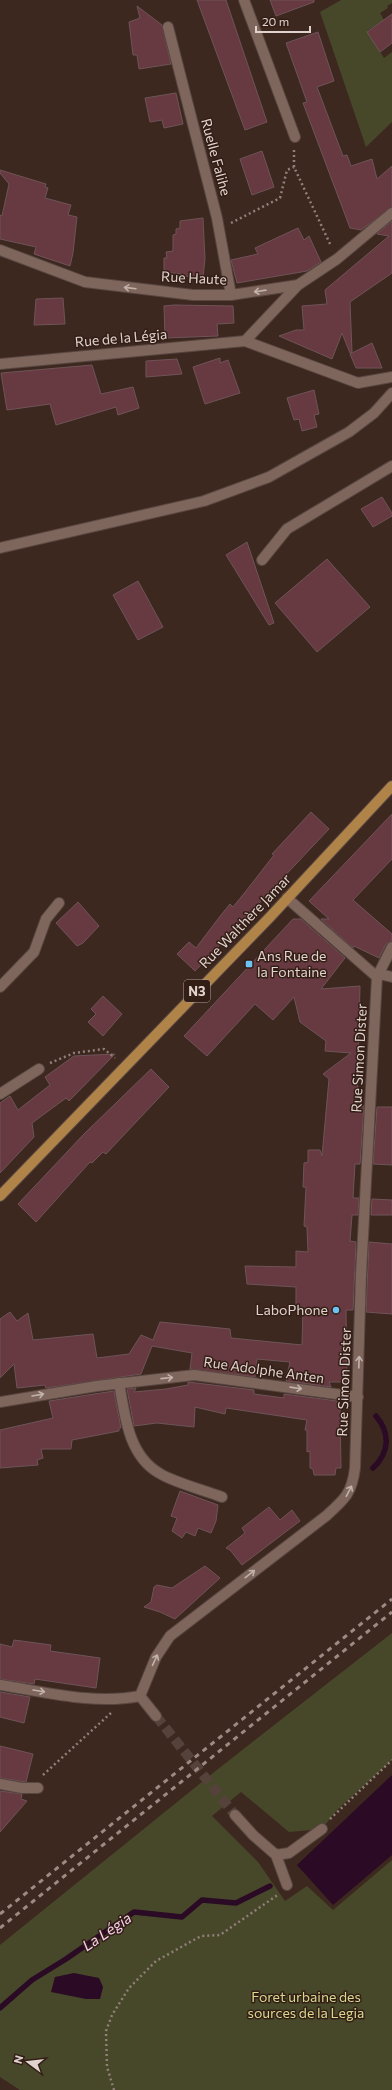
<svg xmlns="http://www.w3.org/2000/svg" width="392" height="2090" font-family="Commissioner,sans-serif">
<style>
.green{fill:#47472a}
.water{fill:#2a0a24}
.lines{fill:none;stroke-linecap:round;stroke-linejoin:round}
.stream{stroke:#2a0a24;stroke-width:5.5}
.building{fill:#673941;stroke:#6e5458}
.street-tunnel{stroke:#55423a;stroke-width:10;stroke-dasharray:10 5;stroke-linecap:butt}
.lane-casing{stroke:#584640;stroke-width:12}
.street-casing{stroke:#584640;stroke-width:12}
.primary-casing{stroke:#584640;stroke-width:12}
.path{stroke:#917f79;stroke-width:2.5;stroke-dasharray:2 3;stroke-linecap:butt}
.lane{stroke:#7e665c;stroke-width:10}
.street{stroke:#7e665c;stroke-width:10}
.primary{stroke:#b08449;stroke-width:10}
.rail{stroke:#9c8b84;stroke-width:3;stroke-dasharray:5 5;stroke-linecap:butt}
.oneway{stroke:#c3b2ab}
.poi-dot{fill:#6cc3f2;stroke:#331e16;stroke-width:1.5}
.labels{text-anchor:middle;stroke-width:3;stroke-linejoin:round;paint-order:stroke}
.shield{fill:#331e16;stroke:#ac9c96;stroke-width:1}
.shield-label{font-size:13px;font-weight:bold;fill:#e0d2cd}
.street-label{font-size:14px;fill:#e0d2cd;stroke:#331e16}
.poi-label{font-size:14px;fill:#e0d2cd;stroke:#331e16;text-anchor:start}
.park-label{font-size:14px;fill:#d7d98f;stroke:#331e16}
.water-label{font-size:15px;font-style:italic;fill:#f8d1ee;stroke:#331e16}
</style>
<rect width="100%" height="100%" fill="#3d2820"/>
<path class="green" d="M341,0H392V3L387,6L388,8L380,13L384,20L367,31L384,58L392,52V122L366,147L320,12Z
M392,1633V1760L336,1811L322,1829L289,1832L241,1792L212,1816L258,1862L285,1901L307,1886L333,1910L392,1860V2090H20L0,2077V1945L218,1769Z"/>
<path class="water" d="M392,1775V1855L333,1905L297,1865Z
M74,1973L99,1978L103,1987L100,1999H86L51,1992L55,1977Z"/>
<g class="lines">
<path class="stream" d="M373,1468C389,1453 391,1434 376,1416
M0,2008L32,1980L66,1959L134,1912L182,1917L202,1900L236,1903L270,1886"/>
</g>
<path class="building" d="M197,0H226L267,122L245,130Z
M270,0H314V2L276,16Z
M137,6L162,25L171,64L139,69L137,55H133L129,22L140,18Z
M392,14V43L380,52L367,32Z
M318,32L334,81L317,87L343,156L347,155L351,166L372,159L377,179L392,166V207L361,230L350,228L303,103L307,102L286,43Z
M176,93L183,124L164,128L162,120L150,122L145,98Z
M262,151L274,187L252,195L240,159Z
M0,170L46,184L45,187L48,188L45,198L71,205L68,215L77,217L73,253L70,266L34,254L36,247L0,239V215L2,216L9,184L0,173Z
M203,218L205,259L203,277L181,276V274L164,272V258H167L166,252L173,251V235L176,234V229L180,228V221Z
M392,221V273L350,302L352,352L350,353L342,333L332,359L279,336L296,330H304L302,306L327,304L325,290L389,236L377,234Z
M298,228L304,240L309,236L321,262L307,271L237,283L231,260L258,254L255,248Z
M63,298L65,324L34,325L36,299Z
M174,305L233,306L234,323L217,324L218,336L165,338L164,306Z
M372,343L382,368H356L350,354Z
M220,358V363L228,360L240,393L205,404L193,367Z
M177,359L182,374L146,377V361Z
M92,365L101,394L133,387L139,408L118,415L116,407L56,425L50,404L7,410L1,373Z
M314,390L319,414L314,415L317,427L302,431L299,419L294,420L287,398Z
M382,497L392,513V516L373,527L361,509Z
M247,542L274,623L269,625L226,555Z
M327,559L370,607L317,652L275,603Z
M138,581L163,627L138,640L113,595Z
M311,812L329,829L195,971L177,954L189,942L196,948L221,915L230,904L233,907L246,891L274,855L272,854Z
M392,814V859L353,900L392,934V941L386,944L379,958L354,946L353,948L321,919H329L309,901Z
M78,902L99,926L83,943L77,946L56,923Z
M293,919H301L345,958L321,989L360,986L357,1106H364L360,1164H355L353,1198H359L358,1215H352L350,1241L356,1242L353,1310H346L347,1382H329L331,1387L286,1381L290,1362L257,1359L255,1377L190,1369L192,1353L152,1346L141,1374L46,1388L45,1385L17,1388L14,1364L0,1378V1319L10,1312L17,1321L28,1313L33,1340L93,1334L97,1358L129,1354L141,1335L153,1340L160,1322L230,1329L231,1338L302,1345L303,1307L296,1306V1287L247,1284L245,1266L296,1267V1251L308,1252L307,1227L304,1226L306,1187H303L304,1163L308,1162V1150H320L322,1156L329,1079L323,1074L351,1053L325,1051L326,1041L300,1022L294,997L273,1020L255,1004L207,1056L184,1036Z
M103,996L122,1014L103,1036L88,1022L96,1014L91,1009Z
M115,1054L69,1101L66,1098L32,1123L34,1137L0,1173V1103L10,1096L18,1110L50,1085L45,1077L74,1056Z
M151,1069L169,1087L106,1154L103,1152L92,1163L90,1162L36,1222L18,1204L84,1134Z
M377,1107H392V1165L373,1164Z
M372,1199L392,1200V1215H371Z
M369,1242L392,1244V1314L366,1312Z
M188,1382L254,1390V1394L284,1398V1394L337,1401L340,1408L341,1468H336L335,1475H314L313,1469L310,1468V1451L307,1452V1430H305L307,1420L226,1408L225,1414L195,1407L194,1427L157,1423L134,1426L127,1389L136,1388L134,1392L166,1389L188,1385Z
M114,1391L121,1428H119V1431L72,1440L71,1449H41L43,1458L37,1460L38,1465L0,1468V1430L53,1418L49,1401Z
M180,1491L218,1505L216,1521L211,1533L198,1528L195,1536L186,1532L182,1538L172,1531L177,1518L171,1516Z
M269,1507L280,1520L292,1510L300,1521L242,1565L230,1550L226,1548L245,1533L242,1528Z
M205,1566L220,1578L175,1619L160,1612L144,1607L151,1602L154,1587L157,1585L172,1588Z
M14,1640L51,1645L50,1651L100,1658L96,1688L35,1679L34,1684L0,1679V1644L12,1647Z
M0,1692L30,1697L24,1723L0,1717Z
M0,1746L33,1754L26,1782L0,1778Z
M0,1791L22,1794L21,1799L27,1801L0,1832Z"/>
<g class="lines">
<path class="street-tunnel" d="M156,1716L235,1815"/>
<defs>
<path id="lane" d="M168,27L217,218L231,295
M0,548L204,501L269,477L349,432L374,413L392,393
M262,560L287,529L392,466
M0,987L34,952L46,919L59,903
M119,1383C125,1415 128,1455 159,1473C175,1483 204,1490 222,1497"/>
<path id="street" d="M244,0L295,137
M0,250L85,282L193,295H231L298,285L337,259L392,213
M245,341L298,285
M0,364L245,341L358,383L392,377
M287,898L377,977
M379,974L392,977
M0,1094L39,1069
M0,1402L97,1386L194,1375L358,1397
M0,1685C46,1692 94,1705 140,1696
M140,1696L156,1657L170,1636L326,1516C345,1499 352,1493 355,1468L361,1274L377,977L392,947
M140,1696L156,1716
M0,1784L22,1788H38
M235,1815L253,1835L276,1855L289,1853L322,1829
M276,1855L287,1885"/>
<path id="primary" d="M0,1196L270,917L392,786"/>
</defs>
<use href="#lane" class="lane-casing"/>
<use href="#street" class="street-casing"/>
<use href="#primary" class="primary-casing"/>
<path class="path" d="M294,150V167L331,246
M231,223L280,198L287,170L294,167
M50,1063L74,1053L104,1049L115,1058
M43,1775L112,1712
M330,1819L392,1760
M114,2090L107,2067L106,2031L112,2015L129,1988L156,1961L201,1936L220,1935L279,1894"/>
<use href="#lane" class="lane"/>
<use href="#street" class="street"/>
<use href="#primary" class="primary"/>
<path class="rail" d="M0,1914L392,1599
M0,1928L392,1612"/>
</g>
<defs><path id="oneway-shaft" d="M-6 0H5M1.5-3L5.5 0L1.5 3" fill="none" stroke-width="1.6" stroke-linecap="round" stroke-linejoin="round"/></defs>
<g class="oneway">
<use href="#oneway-shaft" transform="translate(130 288) rotate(-173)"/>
<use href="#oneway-shaft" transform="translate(260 291) rotate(172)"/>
<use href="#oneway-shaft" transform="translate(359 1362) rotate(-88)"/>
<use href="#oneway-shaft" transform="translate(167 1378) rotate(-6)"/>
<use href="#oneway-shaft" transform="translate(296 1388) rotate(8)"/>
<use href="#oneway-shaft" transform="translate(38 1395) rotate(-10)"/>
<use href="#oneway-shaft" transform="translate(349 1491) rotate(-63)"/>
<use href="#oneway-shaft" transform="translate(250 1574) rotate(-38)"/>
<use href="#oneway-shaft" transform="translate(155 1660) rotate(-65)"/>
<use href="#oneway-shaft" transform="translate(39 1691) rotate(9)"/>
</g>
<g class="poi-dot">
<rect x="245" y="960" width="8" height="8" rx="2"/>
<circle cx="336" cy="1310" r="4"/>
</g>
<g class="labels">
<rect class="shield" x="184" y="980" width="26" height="22" rx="3"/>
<g class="shield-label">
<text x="197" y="996">N3</text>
</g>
<g class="street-label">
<text transform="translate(216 157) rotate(75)" y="5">Ruelle Falihe</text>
<text transform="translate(194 278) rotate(3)" y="5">Rue Haute</text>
<text transform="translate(121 338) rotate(-5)" y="5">Rue de la Légia</text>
<text transform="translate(245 921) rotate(-46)" y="5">Rue Walthère Jamar</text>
<text transform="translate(359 1058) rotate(-87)" y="5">Rue Simon Dister</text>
<text transform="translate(264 1370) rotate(8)" y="5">Rue Adolphe Anten</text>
<text transform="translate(344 1382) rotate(-88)" y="5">Rue Simon Dister</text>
</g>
<g class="poi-label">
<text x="257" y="961">Ans Rue de<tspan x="257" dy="16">la Fontaine</tspan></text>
<text x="328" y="1315" text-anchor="end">LaboPhone</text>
</g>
<g class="park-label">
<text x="306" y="2002">Foret urbaine des<tspan x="306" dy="16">sources de la Legia</tspan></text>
</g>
<g class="water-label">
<text transform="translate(107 1932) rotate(-34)" y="5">La Légia</text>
</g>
</g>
<g transform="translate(28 2062) rotate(285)" stroke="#331e16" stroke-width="3" paint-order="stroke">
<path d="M0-3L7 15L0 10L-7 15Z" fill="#e0d2cd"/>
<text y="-6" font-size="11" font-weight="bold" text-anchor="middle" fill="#e0d2cd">N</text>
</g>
<path d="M256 26v6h54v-6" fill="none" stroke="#e0d2cd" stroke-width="2"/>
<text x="262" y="26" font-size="12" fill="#e0d2cd" stroke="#331e16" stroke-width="3" paint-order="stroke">20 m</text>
</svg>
